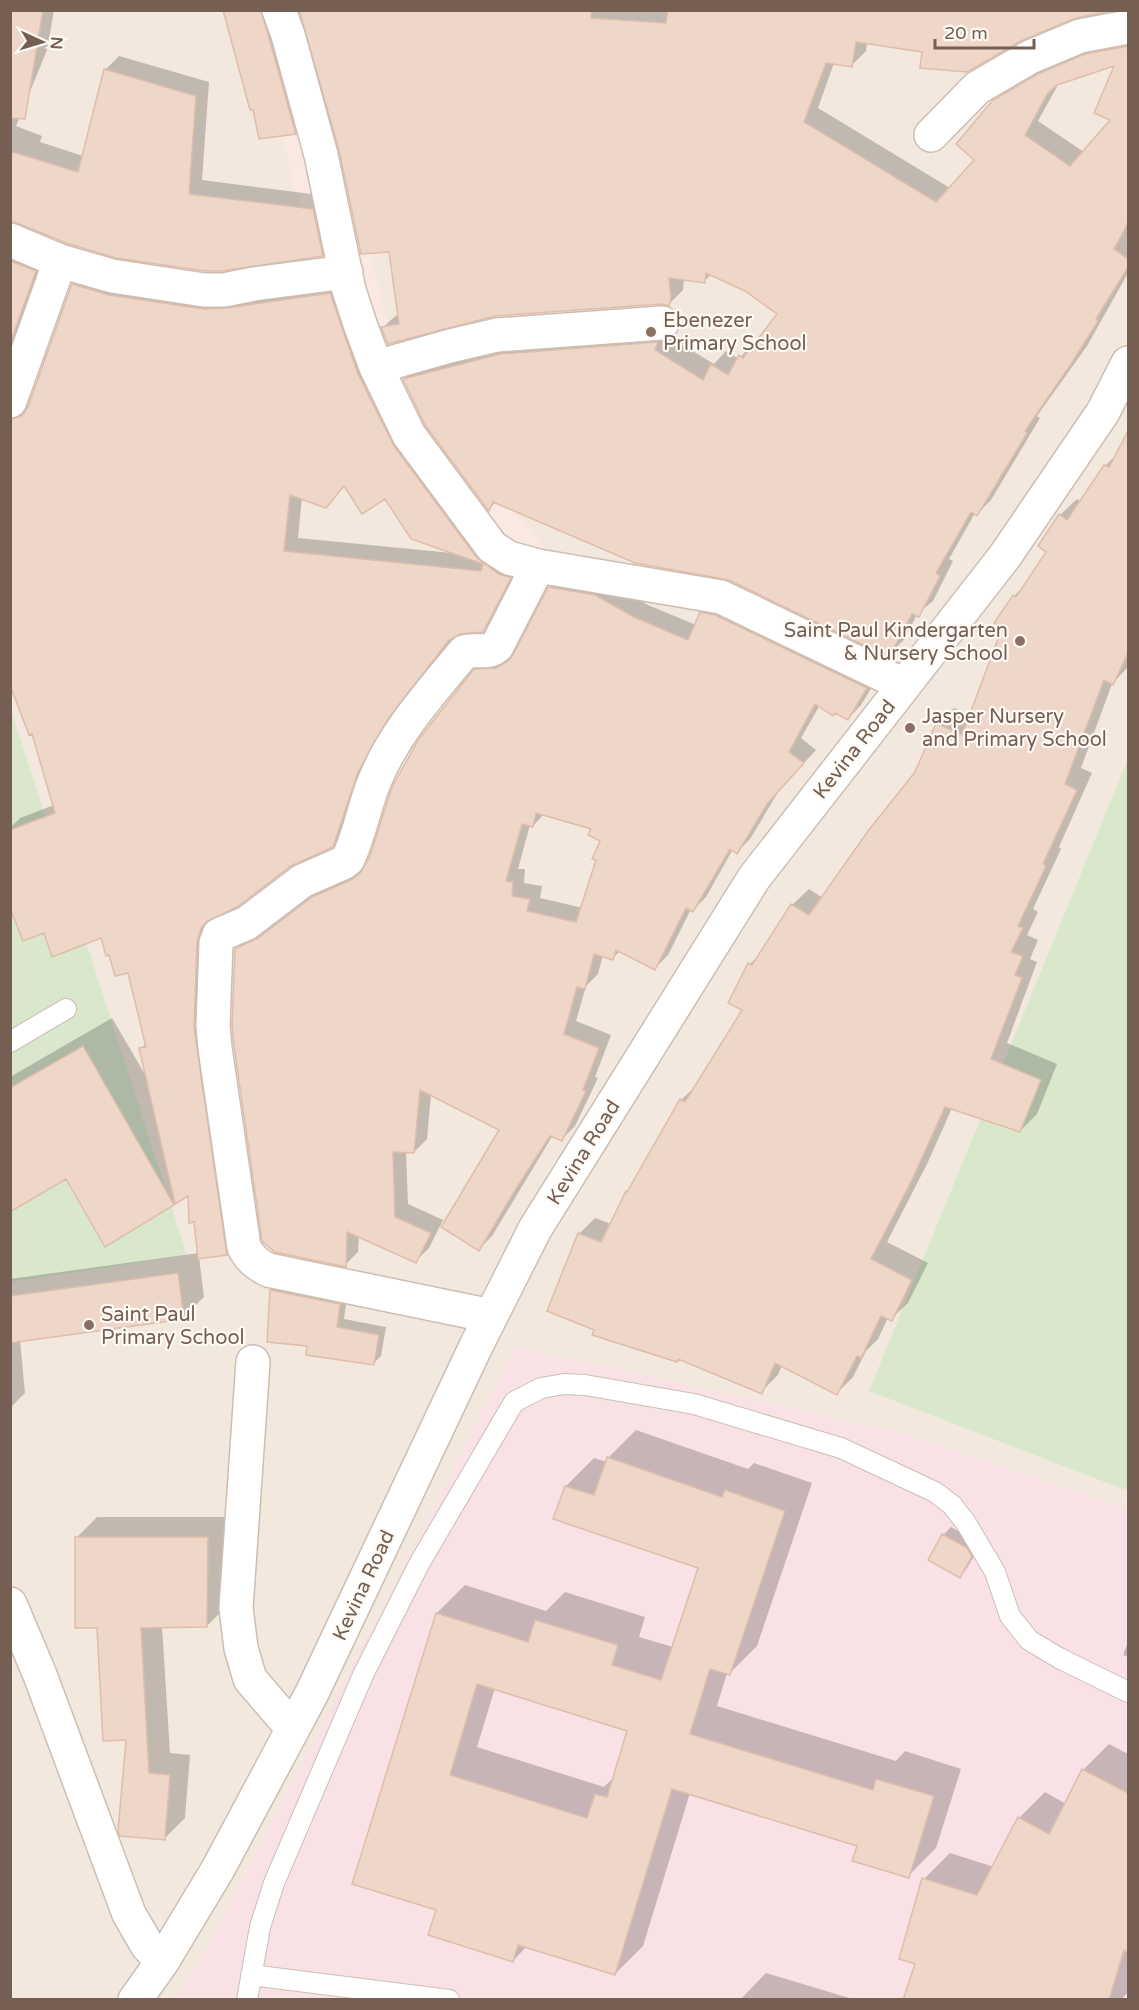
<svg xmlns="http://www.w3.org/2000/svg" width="1139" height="2010" font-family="'Varela Round',sans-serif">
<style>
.residential{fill:#f2e8dd}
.commercial{fill:#fae9e3}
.medical{fill:#f8e2e5}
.green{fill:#d9e8cd}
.shadow{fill:#0003;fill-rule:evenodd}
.building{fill:#eed6c8;stroke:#debdab;stroke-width:1.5;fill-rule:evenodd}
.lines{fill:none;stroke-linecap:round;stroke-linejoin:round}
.service-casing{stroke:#cdbeb4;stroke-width:22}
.minor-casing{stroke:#cdbeb4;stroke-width:36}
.service{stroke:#fff;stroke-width:20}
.minor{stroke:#fff;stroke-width:33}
.education-dot{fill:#8d6e63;stroke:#fefaf4;stroke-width:2}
.labels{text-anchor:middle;stroke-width:4.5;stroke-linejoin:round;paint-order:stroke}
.education-label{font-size:20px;fill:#785e54;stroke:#fefaf4;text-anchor:start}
.street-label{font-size:20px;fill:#755e52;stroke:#fefaf4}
</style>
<rect width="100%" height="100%" fill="#fbf6ee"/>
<path class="residential" d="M11,11H1128V1999H11Z"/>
<path class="commercial" d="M277,11H296L331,100L399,367L545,548L487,567L384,452L353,371L296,193L256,34Z"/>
<path class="medical" d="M516,1347L903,1433L1128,1509V1999L173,2000L199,1964Z"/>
<path class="green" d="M10,707L187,1255L11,1282Z
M1128,759V1491L869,1391Z"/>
<path class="shadow" d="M10,10H54L47,50L16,126L42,136L40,142L83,156L105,70L119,56L209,82L202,180L327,196L336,241L322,255L10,215Z
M224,10H278L309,119L295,133L254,109Z
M301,10H1106L924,51L867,42L866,51L852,65L834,63L818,108L950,188L976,160L994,101L1009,87L1054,60L1128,35V231L1127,235L1128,236V273L1087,346L1037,416L1040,418L991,500L977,514L975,513L949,559L953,561L933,601L917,614L905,639L891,652L729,579L496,502L489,509L404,379L418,365L515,340L668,336L714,364L726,351L739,359L754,342L756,343L779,314L746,289L712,274L704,281L684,279L683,290L669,304L661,303L495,315L383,327L399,313L390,250L341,150ZM1116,63L1112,119L1084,152L1038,121L1059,83Z
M10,253L49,257L10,366Z
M87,271L344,280L372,359L524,564L497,616L482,631L459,632L455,635L401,703L371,757L346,831L332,846L290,865L214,916L211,927L241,1240L227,1254L199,1257L204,1297L183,1317L20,1340L25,1393L10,1408V1279L199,1253L195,1221L189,1194L173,1204L67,1177L10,1210V1077L112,1018L146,1076L140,1049L147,1043L130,971L102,936L10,844V828L20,818L54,805L10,497V400L19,405H30L73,285ZM345,486L385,497L452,553L298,538L302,497L326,506Z
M1128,434V667L1112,684L1081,768L1092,773L1059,847L1061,849L1033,909L1038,912L1027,935L1038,940L1030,959L1037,962L1007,1043L1057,1064L1037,1114L1020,1131L952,1108L928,1162L887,1242L928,1263L908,1303L891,1319L888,1318L878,1339L866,1351L853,1377L837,1393L782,1365L778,1375L761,1392L679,1358L595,1329L579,1234L595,1218L611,1224L627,1192L681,1100L697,1085L744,1010L750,964L764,950L792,905L809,889L823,898L917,772L937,724L954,708L971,715L1014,596L1028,582L1048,552L1060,515L1077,499L1081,502L1105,466L1119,452Z
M563,574L608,582L648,605L696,625L701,613L714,600L879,675L861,705L848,719L820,705L801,738L816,750L780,789L750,839L737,852L733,849L706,897L693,910L691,909L668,955L655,968L620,951L613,958L603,955L598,974L586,986L576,1021L611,1035L595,1077L598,1078L575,1126L562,1139L553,1135L492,1236L479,1249L501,1130L431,1094L427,1139L414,1152L406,1151L408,1204L443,1220L429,1248L416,1261L359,1235L358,1252L345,1265L236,949L249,936L273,925L326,885L365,868L475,670L489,657L511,655L517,652L550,588ZM544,814L593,828L602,840L583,908L540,898L542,886L524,883L525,869H518L530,825L533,826Z
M279,1283L347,1297L344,1319L386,1327L381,1356L373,1364L309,1345L269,1341L271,1290Z
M636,1430L748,1469L754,1463L812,1483L757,1646L729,1674L727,1673L717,1706L896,1761L905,1751L961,1769L936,1848L908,1876L859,1845L690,1793L643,1946L615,1974L527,1946L513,1961L437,1909V1613L465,1585L546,1611L565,1592L645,1617L639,1637L673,1647L700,1567L566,1486L594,1458L607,1462L608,1458ZM495,1688L629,1730L615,1776L604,1787L477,1747Z
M97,1517H228V1605L207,1626H162L170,1753L190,1755L185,1818L164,1839L128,1738L76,1538Z
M951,1527L974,1540L979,1548L967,1568L959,1576L943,1535Z
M1128,1642V1657L1123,1655Z
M1109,1744L1128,1754V1992L1121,2000H1041L916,1963L924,1879L950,1853L994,1867L1019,1818L1045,1792L1066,1804L1083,1770Z
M766,1973L856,2000H740Z"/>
<path class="building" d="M10,10H43L25,119L10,118Z
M223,10H261L296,134L259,139L253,110H250Z
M299,10H592L591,18L666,23L668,10H1114L1073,19L1021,41L967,72L920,68L922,52L856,42L852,67L826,63L804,122L936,202L974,160L956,144L993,100L1038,74L1085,54L1128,46V223L1114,249L1128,259V267L1096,319L1098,321L1073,361L1025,431L1027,433L977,516L971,512L936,573L940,576L919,617L912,614L891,654L888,653L886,656L729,580L635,563L493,502L489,511L425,425L403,379L500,354L658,342L655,350L703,380L711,364L728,375L739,355L743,358L777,314L745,291L706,273L705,283L669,278L671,299L669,306L661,304L495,316L388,344L381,327L399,324L389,252L361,254L339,150ZM1114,66L1094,113L1110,120L1070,166L1025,135L1048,93L1057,85Z
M104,69L196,96L189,194L313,209L323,256L222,271H205L116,258L66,243L17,223L10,222V151L78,172Z
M10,261L36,271L10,344Z
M72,284L109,295L204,309L227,308L330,293L358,374L394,446L477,558L499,574L511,578L483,632L460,634L449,640L388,719L358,772L333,847L291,866L237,907L206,922L201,928L197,942L194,1028L227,1255L198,1259L194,1222L189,1223L188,1196L175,1204L139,1048L146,1047L128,973L115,976L109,955L106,956L101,938L52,957L44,933L23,941L10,908V830L55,813L32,734L29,735L10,685V419L22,416L28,407ZM344,486L362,514L385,499L411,539L483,564L481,571L284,551L290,495L326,508Z
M1128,431V653L1113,685L1104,680L1065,784L1077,790L1043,864L1046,866L1018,926L1023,928L1011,952L1023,956L1015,975L1022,978L991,1059L1041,1080L1020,1132L945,1107L912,1180L871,1259L912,1280L892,1321L881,1316L861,1358L857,1356L837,1395L775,1363L762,1394L678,1359L677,1362L592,1335L594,1330L547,1311L578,1233L601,1242L626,1191L627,1192L680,1099L685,1102L742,1010L728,1003L748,963L752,965L791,904L809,915L868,831L915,772L936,723L962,735L1002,628L994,623L1013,595L1016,597L1046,552L1038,546L1059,514L1067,520L1104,465L1109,467Z
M548,587L595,595L634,617L688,640L700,612L715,615L867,688L848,720L835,713L833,716L815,704L789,752L804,763L767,804L737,854L730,849L693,912L686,908L655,970L616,950L613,960L594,954L585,989L577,987L564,1034L599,1048L583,1090L586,1091L562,1141L550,1136L517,1187L479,1251L441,1227L499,1130L420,1090L414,1153L393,1152L395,1217L431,1233L416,1263L347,1232L346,1267L275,1252L262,1241L234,1046L232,1025L235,949L258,938L312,897L351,880L360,873L370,856L392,787L419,739L474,669L496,668L508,661L513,655ZM536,813L591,829L588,835L600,841L592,859L596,860L576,922L527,911L530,899L512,896L513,882L506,881L522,824L533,827Z
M83,1046L174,1205L105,1247L66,1179L10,1212V1088Z
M178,1273L184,1319L10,1343V1296Z
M270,1290L340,1304L337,1327L379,1335L374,1365L306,1355L307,1346L267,1342Z
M607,1457L722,1497L725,1490L785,1511L730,1675L710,1669L690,1734L873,1790L876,1779L934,1796L909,1878L852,1861L857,1846L672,1789L615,1975L518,1945L513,1962L428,1935L436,1910L352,1884L436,1613L528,1642L535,1620L618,1645L612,1665L661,1680L698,1568L553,1519L565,1486L594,1495ZM477,1684L627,1731L607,1797L595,1794L587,1818L450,1775Z
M942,1534L967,1548L972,1556L960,1578L928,1560Z
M75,1537H208L207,1627L141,1628L149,1773L170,1775L165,1840L120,1836L118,1831L126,1740L103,1741L97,1628H75Z
M1082,1769L1128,1793V1953L1124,1950L1109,2000H903L915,1964L899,1959L922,1878L977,1895L1018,1817L1049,1834Z"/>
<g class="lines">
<defs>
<path id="service" d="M10,1042L66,1009
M251,1975L449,2000
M247,2000L260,1927L274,1883L363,1675L419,1564L514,1402L541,1388L564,1384L585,1385L694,1404L841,1448L935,1492L952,1505L966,1523L995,1572L1010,1616L1029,1640L1059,1658L1128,1692"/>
<path id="minor" d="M279,10L288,35L321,155L349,290L360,324L376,367L409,435L492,547L509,558L538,566L721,597L904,685
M931,135L977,88L1030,57L1080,36L1128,27
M10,240L60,261L112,276L204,290H224L254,284L346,272
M376,367L450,346L497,335L662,323
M10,401L60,261
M491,1316L268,1270C257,1264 250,1259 244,1247L215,1048L213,1026L216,943L219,935L247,923L302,881L343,863L348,859C360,834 364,806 375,780C395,731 431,693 464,652C476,648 487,655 497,646L538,566
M253,1362L236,1608L241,1648L250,1679L293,1729
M10,1604L40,1675L129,1914L147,1945L162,1962
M135,2000L162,1962L218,1869L312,1693L477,1344L535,1229L754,878L1005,556L1103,412L1128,363"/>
</defs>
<use href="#service" class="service-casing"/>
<use href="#minor" class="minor-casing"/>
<use href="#service" class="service"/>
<use href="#minor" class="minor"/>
</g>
<g class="education-dot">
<circle cx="651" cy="332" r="6"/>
<circle cx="1020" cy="641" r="6"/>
<circle cx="910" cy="728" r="6"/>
<circle cx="89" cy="1325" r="6"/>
</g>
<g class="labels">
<g class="education-label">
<text x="663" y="327">Ebenezer<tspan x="663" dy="23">Primary School</tspan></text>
<text x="1008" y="637" text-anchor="end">Saint Paul Kindergarten<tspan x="1008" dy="23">&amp; Nursery School</tspan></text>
<text x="922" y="723">Jasper Nursery<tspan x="922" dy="23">and Primary School</tspan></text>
<text x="101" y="1321">Saint Paul<tspan x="101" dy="23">Primary School</tspan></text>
</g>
<g class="street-label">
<text transform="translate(854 749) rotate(-52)" y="7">Kevina Road</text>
<text transform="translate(583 1152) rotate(-58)" y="7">Kevina Road</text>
<text transform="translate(363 1585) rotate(-65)" y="7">Kevina Road</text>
</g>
</g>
<rect width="1139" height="2010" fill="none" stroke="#755e52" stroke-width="24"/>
<g transform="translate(42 42) rotate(94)" stroke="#fefaf4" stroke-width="4.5" paint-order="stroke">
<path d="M0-4.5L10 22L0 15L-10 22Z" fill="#755e52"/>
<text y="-9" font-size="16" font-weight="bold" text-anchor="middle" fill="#755e52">N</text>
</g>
<path d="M935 39v9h99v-9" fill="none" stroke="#755e52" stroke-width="3"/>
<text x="944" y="39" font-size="18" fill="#755e52" stroke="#fefaf4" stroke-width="4.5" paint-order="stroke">20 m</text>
</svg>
